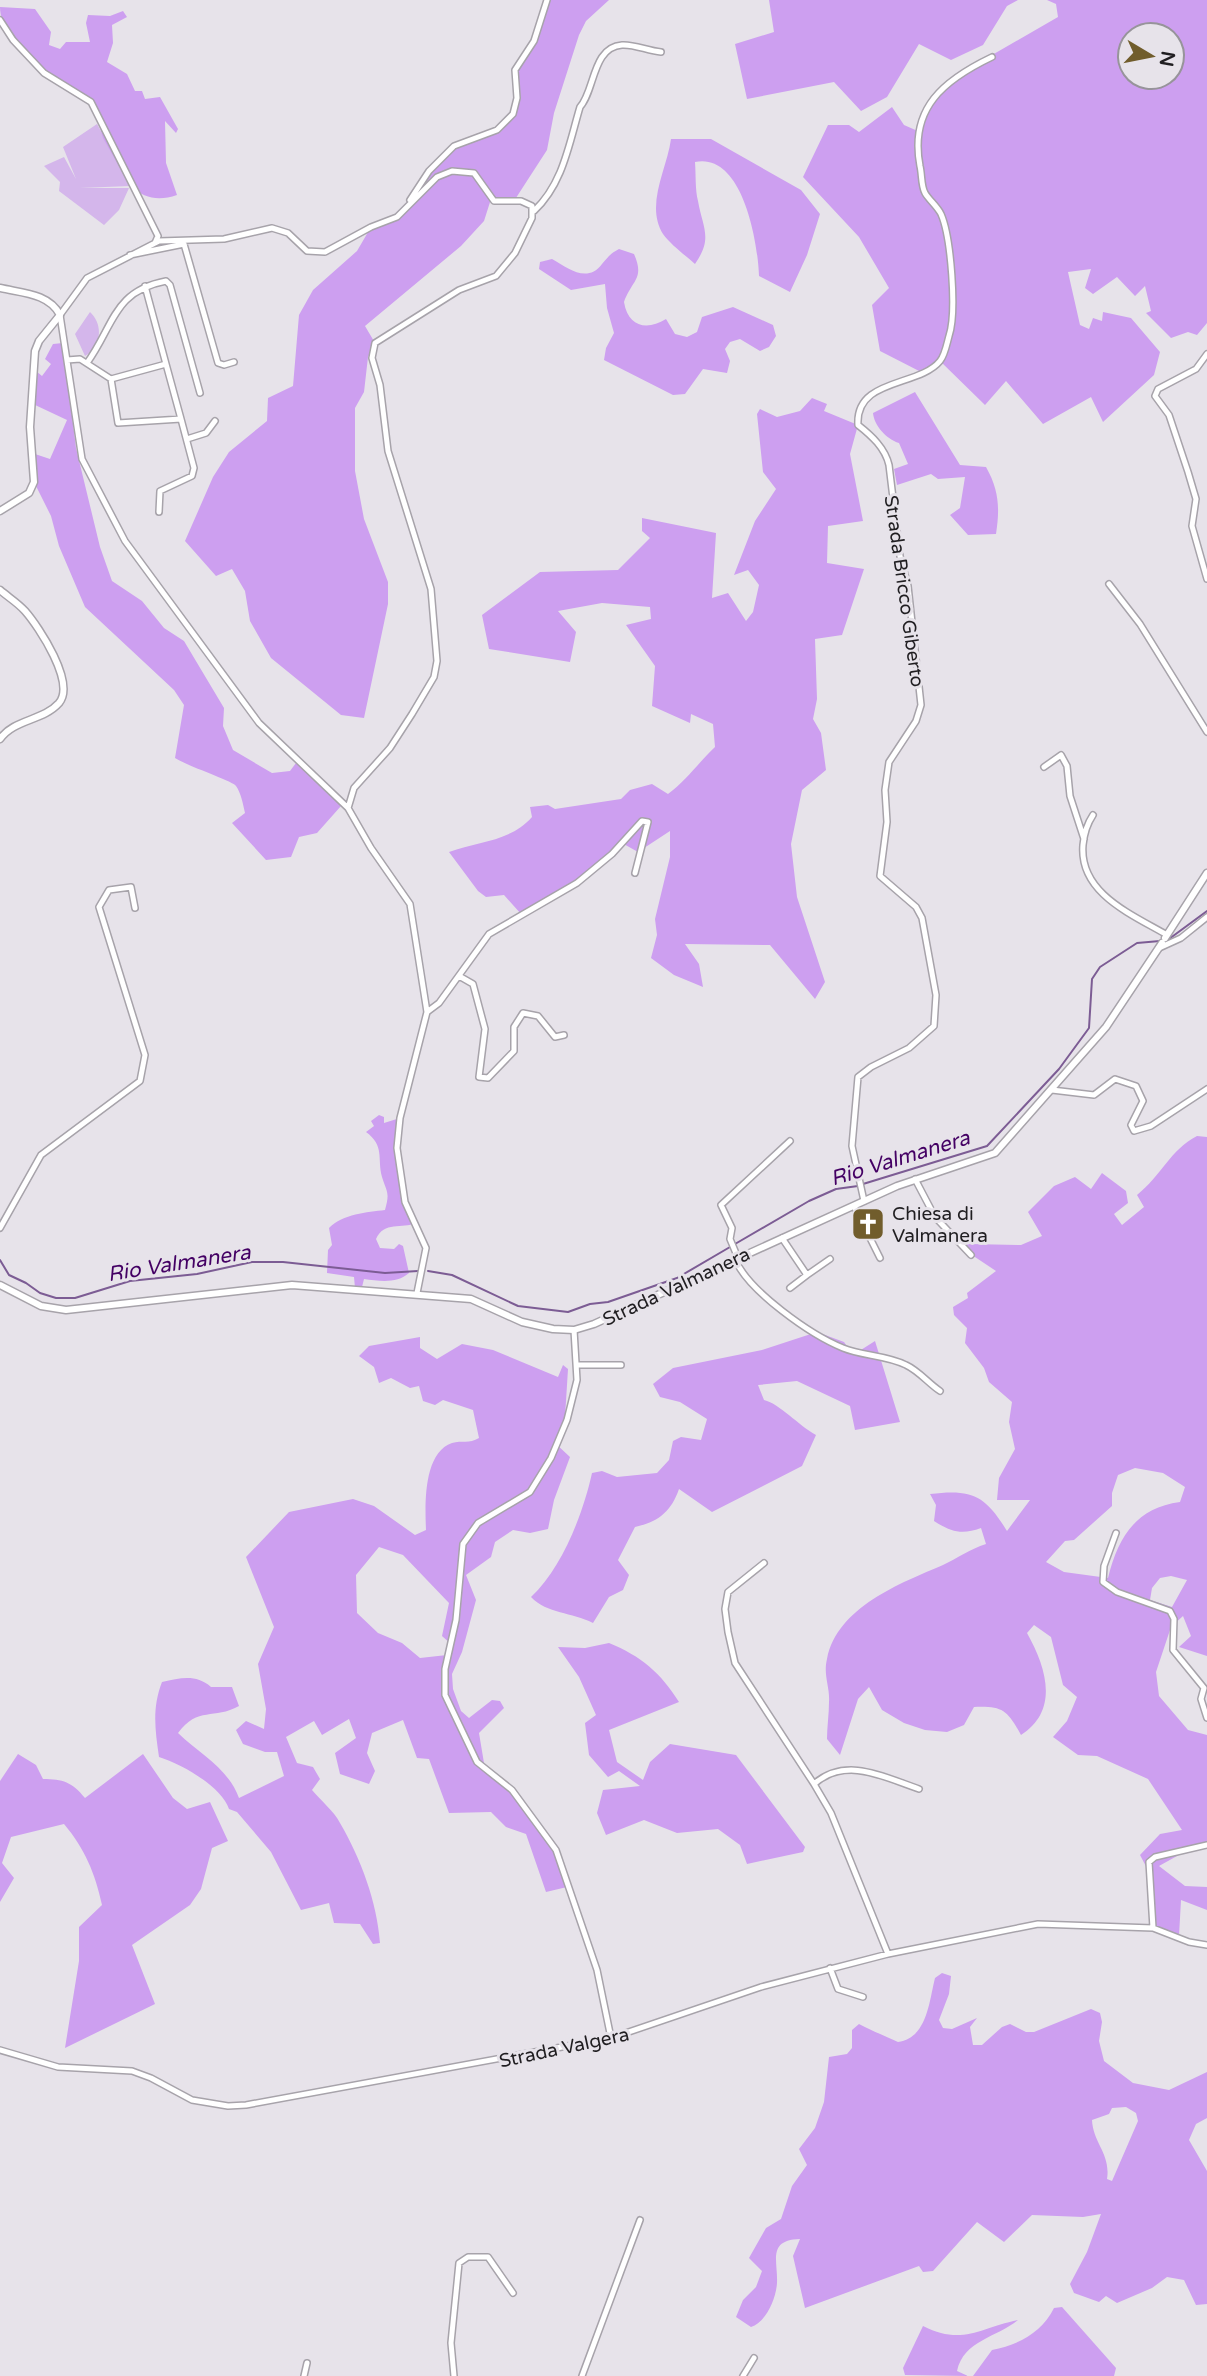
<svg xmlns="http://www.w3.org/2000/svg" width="1207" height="2376" font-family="'Varela Round',sans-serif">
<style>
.green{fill:#d4b6eb}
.forest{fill:#cd9ff0;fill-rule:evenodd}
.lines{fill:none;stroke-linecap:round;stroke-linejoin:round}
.stream{stroke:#7c5c94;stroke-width:2}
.minor-casing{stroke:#a7a3aa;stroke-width:8}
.tertiary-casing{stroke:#a7a3aa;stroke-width:9}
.minor{stroke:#fff;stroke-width:5}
.tertiary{stroke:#fff;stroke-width:6}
.labels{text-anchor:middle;stroke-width:6;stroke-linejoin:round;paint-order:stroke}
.street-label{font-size:19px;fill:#201e21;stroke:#e7e3ea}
.poi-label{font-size:19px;fill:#201e21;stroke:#e7e3ea;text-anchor:start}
.water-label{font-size:21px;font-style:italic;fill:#440064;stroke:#e7e3ea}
</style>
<rect width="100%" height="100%" fill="#e7e3ea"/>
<path class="green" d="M97,124L130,186L80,188H129L119,210L104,225L59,191L60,182L44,166L64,157L76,179L63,147Z
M90,312C104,325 101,347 85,356L75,334Z"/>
<path class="forest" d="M547,0H609L586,21L579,35L554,113L547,150L514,201L491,199L484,221L461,246L365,326L375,343L368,357L364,392L355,408V471L364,519L388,582V604L364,718L341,715L271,658L250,621L245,591L232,569L216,576L185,541L213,477L229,452L267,421L268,398L293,386L299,315L313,290L357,251L371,227L397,217L405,208L429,172L454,146L497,130L513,114L517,98L515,70L534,41Z
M769,0H1018L1007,6L983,45L951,60L919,44L887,97L861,111L834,82L747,99L735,44L774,32Z
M1047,0H1207V323L1197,335L1188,332L1171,338L1146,313L1151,311L1145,286L1135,296L1117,277L1093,294L1085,288L1091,269L1068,272L1080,325L1089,329L1093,318L1102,321L1103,312L1131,318L1160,352L1154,375L1103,422L1091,397L1043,424L1006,381L985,405L940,361L923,373L880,351L872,305L889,288L859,237L803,177L828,125H849L859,132L892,107L904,125L920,132L928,103L954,77L1058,17L1056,4ZM1130,35H1172V77H1130Z
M0,7L35,9L51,32L49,45L60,49L66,42H90L86,23L88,15L110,16L123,11L127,17L112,25L113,43L107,62L127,74L135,91H142L145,99L160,97L178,129L176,133L165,121L166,163L177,195C159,201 145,199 130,186L103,138L94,107C64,87 0,45 0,7Z
M671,139H711L801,190L820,214L807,255L790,292L759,276C758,243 743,152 695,162C696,175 695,189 698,201C703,229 713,238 695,264C685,255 671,245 663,234C645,205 667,169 671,139Z
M619,249L634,254C645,279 632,280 624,302C628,327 647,331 666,319L675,334L687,337L697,332L702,317L733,307L773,325L776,336L769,347L760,351L740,339L730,342L725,349L730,361L727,373L703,369L685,394L673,395L604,360L606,348L614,333L607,308L605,284L571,290L539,269L540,262L552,259C568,268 587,284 602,264C608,257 611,253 619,249Z
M63,343L76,448L100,547L112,581L142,601L164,628L184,641L224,708L223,726L233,750L272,773L290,771L296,763L341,806L317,833L299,837L291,857L266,860L232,823L245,813C243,804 241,793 236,786C233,781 187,766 175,758L184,705L174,690L85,607L59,546L51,516L34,482L32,453L50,459L67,420L33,404L36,371L42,376L51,364L45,359L53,344Z
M915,392L960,465L986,467C999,490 1000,508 996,534L968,535L950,515L960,508L965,477L938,479L931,474L897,485L894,469L908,464L899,443C886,439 874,425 873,413Z
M812,398L827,404L824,411L858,425L850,454L863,521L828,526L827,563L864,569L842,635L815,639L817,699L813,719L821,733L826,770L802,790L791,844L797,897L825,982L815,999L770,945L685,944L699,964L703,987L674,975L651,958L657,935L655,919L670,857V831L638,852L622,843L591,872L522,915L504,895L486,897L478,891L449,852C478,841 510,842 532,817L530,807L548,805L555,809L621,799L630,790L652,784L668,794C687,780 698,763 715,747L713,724L691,714L690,723L652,706L655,666L626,625L651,619L650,607L602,603L558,611L576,632L570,662L489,649L482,615L540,572L618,570L650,538L642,531V518L716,533L712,598L728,593L746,621L753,612L759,585L748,570L734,575L755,521L776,489L763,472L757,414L760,409L777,417L800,411Z
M379,1115L384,1117V1123L400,1118C396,1161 400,1184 416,1223C402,1229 384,1221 376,1239L380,1248L394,1249L399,1244L403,1246L409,1273C397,1284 379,1281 364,1279L362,1287L355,1288L354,1277L327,1273L328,1250L332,1245L329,1228C343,1214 367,1212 385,1210C390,1192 387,1193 382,1177C377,1158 385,1146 366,1132L374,1126L371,1121Z
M1197,1136L1207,1137V1656L1179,1647L1191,1636L1183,1616L1171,1627L1156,1672L1159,1696L1188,1730L1207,1735V1847L1186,1851L1159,1866L1185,1886L1207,1887V1910L1181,1900L1179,1936L1155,1926L1150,1874L1140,1855L1160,1834L1182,1830L1148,1779L1097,1756L1078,1755L1053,1737L1067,1721L1077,1697L1063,1685L1051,1637L1034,1625L1027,1633C1046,1667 1060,1710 1021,1735C1007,1710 1003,1706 974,1707L964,1725L947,1732L925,1730L904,1723L882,1710L869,1687L858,1699L840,1755L827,1739C827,1727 829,1714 829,1702C830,1687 823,1675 827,1659C837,1607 901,1583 943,1565C958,1558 970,1549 986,1544L981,1528C962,1535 951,1532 934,1521L936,1505L930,1494C972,1489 985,1495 1007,1531L1030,1500H997L999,1478L1015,1449L1009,1422L1012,1402L989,1382L984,1368L965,1343L967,1328L954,1315L953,1307L968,1298L967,1293L996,1271L972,1255L948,1232L963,1235L971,1244L1021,1245L1042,1236L1028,1212L1054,1186L1075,1177L1091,1189L1102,1173L1126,1191L1128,1203L1114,1214L1122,1225L1144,1207L1137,1195C1161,1176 1170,1150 1197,1136ZM1135,1468L1163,1473L1185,1487L1180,1502C1136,1508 1118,1537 1108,1578L1064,1572L1046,1562L1065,1541L1074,1540L1112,1506V1493L1118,1475ZM1171,1576L1187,1580L1172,1607L1150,1600L1152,1588L1160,1578Z
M817,1332L844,1342L853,1355L875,1341L900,1422L855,1430L850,1406L797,1381L758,1385L764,1400C780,1404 798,1425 816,1435L802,1466L712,1512L679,1489C671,1512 658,1522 635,1527L618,1560L629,1575L623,1590L609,1597L593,1623C572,1612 547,1614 531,1597C562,1568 583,1514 592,1473L602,1471L617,1477L657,1473L669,1460L673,1441L681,1437L701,1440L707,1419L680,1402L660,1397L653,1384L673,1368L762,1350Z
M420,1337V1348L437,1359L462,1344L493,1350L558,1377L563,1365L568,1369L565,1417L555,1443L570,1457L554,1500L548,1529L530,1533L513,1530L495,1542L491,1557L466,1575L476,1600L462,1652L452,1674L453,1689L461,1711L469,1718L492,1700L500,1701L504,1708L479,1733L485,1769L512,1790L556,1850L567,1887L546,1892L526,1834L506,1827L491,1812L449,1813L429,1759L417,1758L403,1720L372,1733L367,1753L375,1771L369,1784L340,1774L335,1753L356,1738L349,1719L322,1735L314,1721L286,1737L297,1763L313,1767L320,1779L312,1790C321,1801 334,1811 340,1823C361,1859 377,1902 380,1943L373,1944L360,1924L334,1923L329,1903L301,1910L271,1852L237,1812L229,1809C222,1787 182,1764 159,1757C155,1729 152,1708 162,1682C181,1678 196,1674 211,1687H232L239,1706C214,1720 198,1706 178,1733C201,1755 228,1768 239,1798L284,1776L277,1752H265L243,1744L236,1730L246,1721L264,1729L266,1709L258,1664L274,1627L246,1557L289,1512L353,1499L374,1506L415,1535L426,1530C425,1505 423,1453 452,1443C462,1440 469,1444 479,1438L473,1410L443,1400L435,1405L423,1401L419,1386L410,1388L391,1378L379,1383L374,1367L359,1356L369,1346ZM379,1547L403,1555L449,1603L442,1636L451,1644L447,1655L420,1658L402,1643L378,1633L357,1613L356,1575Z
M609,1643C641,1656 661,1673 679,1702L609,1730L617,1762L643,1780L650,1762L670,1744L736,1755L805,1847L803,1852L747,1864L740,1845L718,1829L677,1833L644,1820L606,1835L597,1813L603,1790L640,1786L619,1771L608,1777L589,1755L585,1723L596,1715L579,1677L558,1647L585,1648Z
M18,1754L36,1765L43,1779C63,1779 72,1782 85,1798L143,1754L173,1798L187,1809L210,1802L228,1841L212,1848L201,1889L190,1905L132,1945L155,2004L65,2048L79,1961V1927L102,1905C95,1873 85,1849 64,1824L11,1837L2,1863L14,1878L0,1902V1781Z
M942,1973L951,1976L949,1994L939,2020L943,2028L952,2029L977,2018L970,2027L973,2045H982L1002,2027L1010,2024L1026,2032H1034L1091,2009L1100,2013L1102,2022L1099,2041L1104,2061L1133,2083L1169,2090L1207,2072V2118L1196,2124L1189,2140L1207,2171V2304L1196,2305L1184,2280L1167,2277L1152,2288L1117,2303L1106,2296L1099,2302L1074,2293L1070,2284L1087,2252L1101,2214L1083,2217L1032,2215L1004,2242L977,2222L933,2271L923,2272L919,2266L805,2308L793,2256L800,2239C767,2240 778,2261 777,2283C776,2299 766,2322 751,2327L736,2317L743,2300L756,2287L762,2271L749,2258L766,2228L781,2219L792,2186L807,2165L799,2149L815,2128L824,2102L829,2057L847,2054L852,2048V2030L859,2024C872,2031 883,2035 898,2042C927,2038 929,2002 935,1978ZM1126,2107L1136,2113L1138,2121L1112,2181L1107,2179C1111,2154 1093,2143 1092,2120L1109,2114L1112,2108Z
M1062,2307L1116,2368L1114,2376H973L992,2350C1019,2345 1042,2332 1054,2308Z
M1018,2320C996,2338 964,2340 957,2371L968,2376L905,2375L903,2368L923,2326C962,2346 980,2328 1018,2320Z"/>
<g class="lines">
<path class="stream" d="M1169,939L1207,911
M863,1184L987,1146L1059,1069L1089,1028L1092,979L1100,967L1137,943L1160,941
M735,1244L809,1201L836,1189L858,1186
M0,1260L9,1275L26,1283L40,1293L56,1298H75L130,1281L197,1274L252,1262H283L385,1273L418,1271
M428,1271L452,1275L518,1306L568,1312L590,1304L608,1302L677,1278L730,1247"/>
<defs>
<path id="minor" d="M0,20L13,40L44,73L91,102L158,236L155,243
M410,200L429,171L454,146L497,130L513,114L517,98L515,70L534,41L547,0
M534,211C563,184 569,144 580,107C595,91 592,47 622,45C634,44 648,51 661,52
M130,255L184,244L218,363L224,365L234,362
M145,286L166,364
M1207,354L1196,369L1158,389L1155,396L1169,415L1188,472L1196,499L1192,526L1207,579
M67,360L80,359L111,379L118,423L181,419L166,364L111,379
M87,363C114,326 113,291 166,281L170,285L200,393
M187,439L206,433L215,421
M159,512L160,491L192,476L194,468L181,419
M1109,584L1140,624L1207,732
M1044,767L1061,755L1067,766L1070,796L1084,839
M348,808L354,788L390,748L412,714L434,677L437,661L431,589L388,451L380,385L372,358L375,343L459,290L496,276L515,253L532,218V206L521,201H494L474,173L452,171L437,177L397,217L371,227L325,252L307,251L288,233L272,228L224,239L159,241L87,278L60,315L82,459L125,541L259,723L348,808L371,848L410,904L427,1012L400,1118L397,1148L405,1202L426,1248L417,1293
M1093,815C1087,824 1084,834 1083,845C1079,893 1131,914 1167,935
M1159,948L1181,938L1207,917
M459,976L473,984L485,1029L479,1077L488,1078L514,1051V1027L523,1013L538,1016L555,1037L564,1035
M427,1012L439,1003L489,934L577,883L612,854L642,821L648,822L635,873
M1052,1090L1094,1095L1115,1079L1136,1086L1143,1101L1131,1125L1134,1131L1151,1126L1207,1089
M915,1179L935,1217L971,1255
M864,1201L852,1146L858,1077L871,1067L909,1048L934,1026L936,995L922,918L916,907L880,876L887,822L885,790L889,762L916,721L921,705L908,586L900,556L889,465C885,448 872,436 858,425C855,378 919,387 940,361C945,355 947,343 949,336C957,312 951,237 941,214C937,206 929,200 925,193C921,186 922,174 920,166C909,108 944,80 992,57
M854,1206L880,1258
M0,1228L41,1155L140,1081L145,1055L99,907L109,890L131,887L135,908
M782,1238L807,1275L830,1259
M738,1258L730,1239L732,1228L721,1205L790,1141
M735,1259C748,1291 811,1335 843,1348C862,1356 886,1355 906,1365C919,1371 928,1383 940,1391
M790,1288L807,1275
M574,1330L577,1380L567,1420L551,1458L530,1492L478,1523L463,1544L456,1620L445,1669V1695L477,1762L512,1790L556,1850L597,1970L611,2038
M577,1365H621
M1116,1533L1104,1566L1103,1582L1117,1592L1170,1611L1174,1619L1173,1650L1204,1688L1201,1699L1207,1718
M764,1563L728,1592L725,1609L728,1632L735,1663L814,1784
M1153,1928L1149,1862L1155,1857L1207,1845
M888,1954L831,1813L814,1784C846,1756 884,1777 919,1789
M830,1968L838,1989L863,1997
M0,2050L58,2067L132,2071L151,2078L192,2100L228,2106L246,2105L611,2038L761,1987L888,1954L1038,1924L1153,1928L1189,1942L1207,1945
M304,2376L307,2363
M454,2376L451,2343L459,2263L468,2257H488L513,2293
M582,2376L640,2220
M743,2376L754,2358"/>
<path id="tertiary" d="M0,288C21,293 49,293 60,315L39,341L35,351L30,427L34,482L29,493L0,511
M0,590C8,597 18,603 25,611C39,627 76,683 59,703C43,721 14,719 0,739
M1165,938L1207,873
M0,1285L41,1306L66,1310L292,1285L471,1299L522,1322L553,1329L574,1330L594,1324L897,1186L995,1153L1106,1027L1162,943"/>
</defs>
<use href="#minor" class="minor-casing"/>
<use href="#tertiary" class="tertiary-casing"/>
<use href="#minor" class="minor"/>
<use href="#tertiary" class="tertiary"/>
</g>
<defs>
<symbol id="church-square" viewBox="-11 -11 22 22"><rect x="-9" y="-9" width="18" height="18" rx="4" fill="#715d2c" stroke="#e7e3ea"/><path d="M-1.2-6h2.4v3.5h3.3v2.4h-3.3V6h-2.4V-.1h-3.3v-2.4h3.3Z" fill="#fff"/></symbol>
</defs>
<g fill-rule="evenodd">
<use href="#church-square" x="849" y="1205" width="38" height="38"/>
</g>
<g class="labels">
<g class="street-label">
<text transform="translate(905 591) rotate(82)" y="7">Strada Bricco Giberto</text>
<text transform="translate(676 1286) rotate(-25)" y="7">Strada Valmanera</text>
<text transform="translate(564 2047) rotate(-12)" y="7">Strada Valgera</text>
</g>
<g class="poi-label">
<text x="892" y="1220">Chiesa di<tspan x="892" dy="22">Valmanera</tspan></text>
</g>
<g class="water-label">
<text transform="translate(900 1158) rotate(-17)" y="7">Rio Valmanera</text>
<text transform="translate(179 1263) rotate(-9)" y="7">Rio Valmanera</text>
</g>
</g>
<g transform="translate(1151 56) rotate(100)"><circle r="33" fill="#e7e3ea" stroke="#97949a" stroke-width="2"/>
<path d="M0-5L12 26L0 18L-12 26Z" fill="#715d2c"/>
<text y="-10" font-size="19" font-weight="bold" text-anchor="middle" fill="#201e21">N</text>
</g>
</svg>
